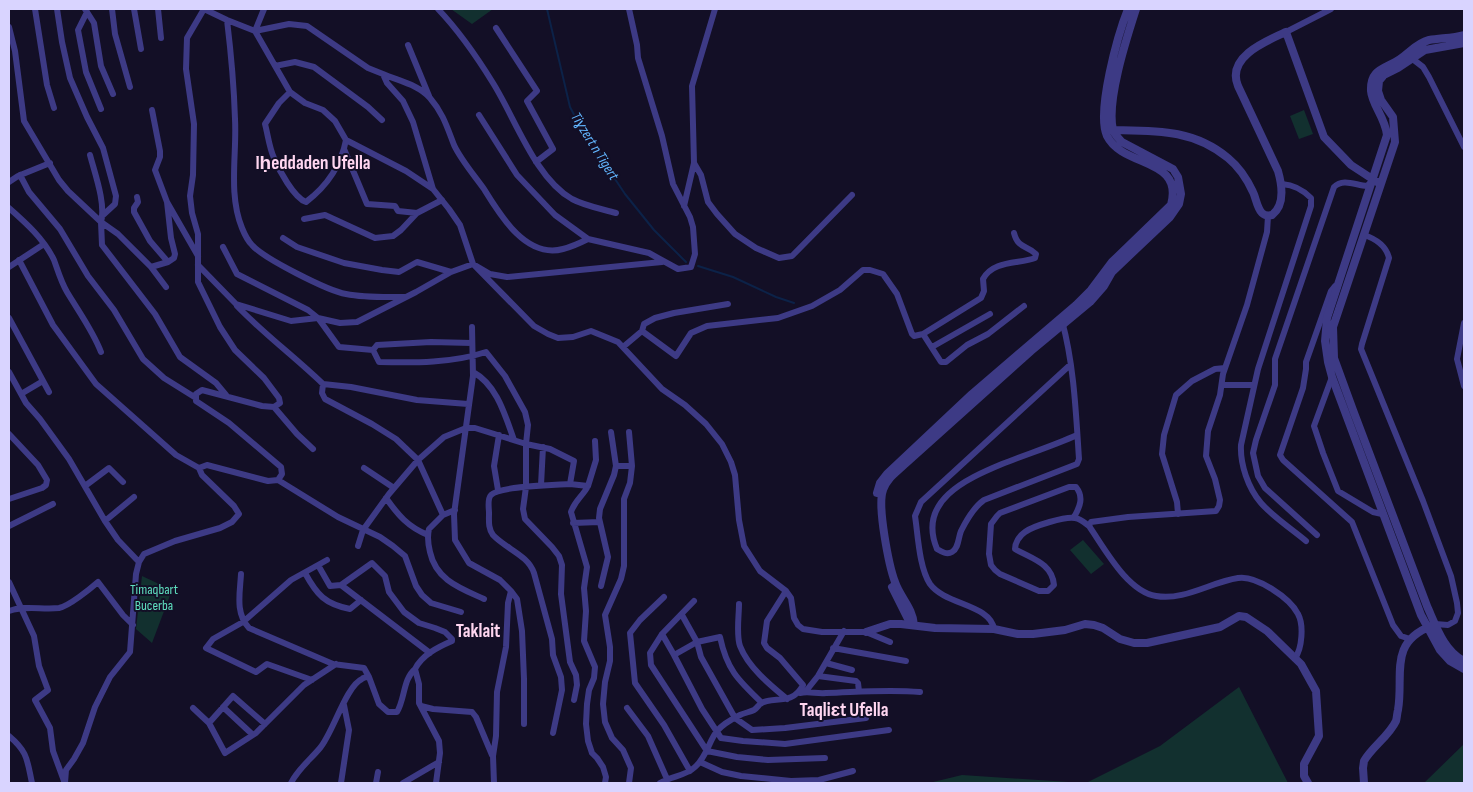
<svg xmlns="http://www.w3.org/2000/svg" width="1473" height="792" font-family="'Sofia Sans Condensed',sans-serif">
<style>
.green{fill:#12302f}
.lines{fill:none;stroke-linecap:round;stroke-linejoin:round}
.stream{stroke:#0c2248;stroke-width:2}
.minor{stroke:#3d3a85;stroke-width:6}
.tertiary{stroke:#3d3a85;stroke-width:8}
.labels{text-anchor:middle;stroke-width:4;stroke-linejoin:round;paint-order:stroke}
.park-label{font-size:14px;fill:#5fe0c0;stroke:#130f26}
.water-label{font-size:15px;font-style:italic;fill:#62b6ff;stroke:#130f26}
.district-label{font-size:19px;font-weight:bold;fill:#ffd6f0;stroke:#130f26}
</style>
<rect width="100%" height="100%" fill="#130f26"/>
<path class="green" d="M451,9H493L472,24Z
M1304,110L1313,134L1299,139L1290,116Z
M1083,540L1104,564L1091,574L1070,550Z
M142,576L172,590L152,643L136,629Z
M1239,687L1288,783H1086L1160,746Z
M1464,744V783H1424Z
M962,775L1084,783H929Z"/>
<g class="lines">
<path class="stream" d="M547,9L570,107L579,124L587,129L609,170L625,194L654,230L686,262
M698,266L733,277L776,297L794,303"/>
<path class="minor" d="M35,9L47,85L54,108
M57,9L62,42L70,78L87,117L103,148L116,196L115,204L102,216
M85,9L87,12L78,30L86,72L101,109
M112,9L115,34L130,87
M134,9L141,49
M158,9L161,38
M204,9L227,20L255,31L289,24L307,26L368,68L383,74L387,83L403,101L413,122L433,189L449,209L460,225L473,264L534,326L548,334L558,338L573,337L591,331L618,342L662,389L685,405L706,424L722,444L731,462L735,475L739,520L744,546L760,571L786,591L791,598L794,618L798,625L803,629L822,632H866L890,642
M264,9L255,31L290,92L279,103L265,124C268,135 269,147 274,158C279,170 294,198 306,202C327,186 341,166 346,140L335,121L323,110L305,103L290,92
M438,9C459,31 477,57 493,83C515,118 535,178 572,199C585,206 602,209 616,213
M87,12L94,23L101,66L113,94
M227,20C231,53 234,86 235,119C237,154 228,194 242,228C244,233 248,241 252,245C263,258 328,291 346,294C365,298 386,297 406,297
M9,27L15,51L24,121L59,180L68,191L101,222L102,245L155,314L180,357L216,383L226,395
M496,28L537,91L527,101L553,149L536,162
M1286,32L1331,9
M408,45L429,96
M1410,57L1423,67L1429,77L1464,147
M275,66L295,62L314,67L368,107L382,120
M383,74C399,81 419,85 430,98C443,113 447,127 454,145C461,160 474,175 484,189C500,215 526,259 563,249C571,247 580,243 588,239
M152,110L160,151V157L155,170L167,202L198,256
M479,115L517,175L555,215L588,239L649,253L678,269L691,267L695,254L693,227L690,217L673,184L662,136L638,58L637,45L629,9
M346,140L406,171L433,189
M90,155C95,174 106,204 101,222L118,234L151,267L168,262L174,258L175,254L171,238L167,202
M694,163L701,175L708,202L717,214L735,234L756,248L779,258L792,256L852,195
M20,175L29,192L60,229L88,276L114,310L143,359L164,378L196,398
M9,182L18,176L50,163
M1282,184C1294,185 1302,189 1311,198V206L1258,369L1241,445C1240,464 1248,488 1261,503C1272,516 1293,530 1306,541
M137,197L138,202L134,208V212L150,241L168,262
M684,206L694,163L692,86L715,9
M9,208C26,223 44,239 54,260C58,271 61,282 67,292C79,312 93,331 101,352
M417,213L442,200
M1268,216L1267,232L1247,305L1223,374L1220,395L1208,431L1206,456L1215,479L1220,500L1219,506L1216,511L1128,517L1091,522L1089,526C1105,549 1127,591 1156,596C1184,601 1211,582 1238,578C1256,575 1290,598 1298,614C1304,625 1302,649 1295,658
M304,219L325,215L375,238L393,236L401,230L417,213L398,211L395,206L367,204L344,149
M1364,235C1376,239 1386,245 1389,258L1362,344L1361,349L1423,501L1451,576L1457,603L1458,613L1455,621L1448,625L1435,624
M283,238L297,247L344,263L382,270L399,272L417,262L451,272
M223,247L237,274L308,310L318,318L339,347L373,350L379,362C414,363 453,363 486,352L505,376L525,412L528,425L526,444V487L523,509L525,519L552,547L559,556L562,565L561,594L570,662L576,675L577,685L574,700
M19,260L53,325L96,384L176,455L199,468
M198,265L236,304L291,321L318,318L340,323L357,322L416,292L451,272L473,264L490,274L507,277L662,262
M9,267L44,244
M151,267L166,287
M1338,287L1335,286L1331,291L1306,362V369L1303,388L1280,455L1283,460L1352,522L1393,625L1401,636L1410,639
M237,306C264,334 295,357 323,384
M9,318L49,392
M1062,321C1074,364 1076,414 1079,459L1077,464L984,500C974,507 967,519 961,531C958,538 959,548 952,552C947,555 942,552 937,549C917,501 966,479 1002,464C1027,454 1053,446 1077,435
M1464,323L1457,359L1464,386
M472,327L473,376L454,514L455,540L469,563L500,580L511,591
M642,331L644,324L655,318L674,313L728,304
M923,334L941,362H946L967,345L988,334L1024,306
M623,347L642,331L676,356L691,333L707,326L778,318L812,306L840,290L863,270H870L883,274L897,294L912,334L914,336L923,334L981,298L984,291L983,279C993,260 1019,264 1035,258L1036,254C1027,245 1018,249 1014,233
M932,347L990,314
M373,350L377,345L431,342L472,343
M9,372L26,403L40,419L69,459L105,521L118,540L139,562
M473,372C497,385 505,415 514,440
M1332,377L1314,426L1323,453L1338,491L1373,512L1382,514
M1222,385H1253
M21,394L43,381
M274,407L297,434L313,449
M9,434L38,465L47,480L46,485L42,488L9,499
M616,466H632
M364,468L394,488
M278,480L338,517L380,537L393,546L405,556L416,586L422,595L431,603L461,612
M570,484L588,486C583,496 575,500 571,512L587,567L584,588L586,611L584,641L595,667L594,678L589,690L587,704L586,724L588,741L592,753L597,758L603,767L606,777L605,783
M541,485L543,447
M85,486L109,468L123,482
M588,486L596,460L595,441
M498,490L494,466L499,435
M386,498C398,515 408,527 428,535
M455,510L443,515L429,529C427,537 428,544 430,552C436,580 460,588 484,599
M1178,514L1177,502L1162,454L1164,435L1176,395L1192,381L1215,369L1225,368
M443,515L418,460L396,439L372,424L325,399L322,393L323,384L351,387L417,400L468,404
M1074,517C1080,507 1084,497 1076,487H1069L1000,513L997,516L991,524L989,554L991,565L995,570L1000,574L1039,591H1048L1054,585C1052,563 1032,559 1015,549C1015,543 1019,536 1025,532C1033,526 1066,516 1075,518C1081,519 1085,523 1089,526
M105,521L134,497
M573,523L599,522
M9,526L53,504
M1317,535L1265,488L1258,476L1253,453L1256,440L1275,385V359L1334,187C1343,178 1355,185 1367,186L1371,182
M358,546L363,530L389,494L418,460L444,437L466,428H475L526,444L550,449L574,461L570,484C556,485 499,486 491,495C487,499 489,508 489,513C489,521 488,528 493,535C506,549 528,555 534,573L552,639L553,655L561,677L562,690L553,733
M318,565L330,586L341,585
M305,573C317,595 325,604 350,609L361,600
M241,574C240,593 235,613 249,628L333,664L364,668L369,677
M9,582L34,636L39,666L48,690L35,700L50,728L53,751L64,781
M601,586L608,557L599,518L600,509L614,475L616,466L611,432
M664,597L640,620L630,633L635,683L664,725L690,771
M694,601L662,634L650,653L651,665L707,751L737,757L768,760L825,758
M739,604C739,616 736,635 740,646C748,667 770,685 787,699
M9,611C25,605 42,610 59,608C69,606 90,589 98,582L123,615L133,625
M682,615L697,642L701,657L735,718L752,730L785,728L866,718
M994,629C990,604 945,605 930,584C919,567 918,535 915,516L921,502L1070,365
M662,634L674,655
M833,648L906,661
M826,663L852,670
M415,669C422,655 438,647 452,641V639L445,632L435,628L419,623L404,612L389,592L385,576L372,563L341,585L430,653
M818,676L856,681L858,683L859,691
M312,680L267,664L256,672L206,648L213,639L243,622L291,580L327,560
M806,691L818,676L844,631
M800,693C809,691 817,694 826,693C858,692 888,689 920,692
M762,703C738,680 727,670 720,637L697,642L674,655L702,709L721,738L743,741L785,744L889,730
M421,706L433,709L472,712L476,717L492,755
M223,707L253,735
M193,708L209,723
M627,708L648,736L667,779
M265,724L233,696L209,723L225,753L256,733L304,685L336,664
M9,736C28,752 27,760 32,783
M700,762L722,772L741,776L791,781L819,780L853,771
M65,783L66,770L74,759L83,743L95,707L110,677L130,652L136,574L139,562L144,554L175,541L220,528L232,522L239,514L234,506L202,475L199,468L207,465L268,481L278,480L282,474L281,467L229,423L196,401V394L202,390L262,406L274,407L280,403L279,398L264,378L235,350L220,327L198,282V234L192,213L190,196L193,175L194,124L186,69L187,38L204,9
M291,783C298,769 310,760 320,748C333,733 346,686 362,679C364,677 367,677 369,677L379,704L388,712H397C405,699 403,679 415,669L419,684V703L439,741L440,753L436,783
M341,783L349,730L344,705
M376,783L378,772
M403,783L439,762
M494,783L493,756L496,736L497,692L506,647L508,603L511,591L517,599L522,631L524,679V724
M629,783L631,768L623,750L612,738L605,722L603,704L605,682L610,661V647L605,615L621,579L624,566V499L630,483L632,466L629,432
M660,783C671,776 686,776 695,767C706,758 710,739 717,731C723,724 732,719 740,715C744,713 750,712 754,710C757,708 758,706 760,704C772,695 792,707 803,685L780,658L767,648L764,643L767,621L786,591"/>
<path class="tertiary" d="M1464,35C1453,38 1441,38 1429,40C1417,43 1410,52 1400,59C1386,69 1370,68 1371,91C1372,105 1385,117 1387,135L1327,318L1325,341L1328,362L1332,377L1421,615L1440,650L1450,661L1464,669
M1464,43L1425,50L1398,68L1384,75L1379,81L1378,91L1381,100L1393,117L1395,142L1333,327L1334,358L1353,410L1427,606C1436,626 1444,651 1464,661
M1109,130C1153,131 1192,128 1228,158C1239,167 1247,179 1253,192C1256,198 1257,208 1262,213C1265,216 1268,216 1272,215C1285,205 1282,185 1278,171L1238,86C1226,57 1266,41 1286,32L1324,137L1351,165L1377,182
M877,493L880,483L887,474L972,394L1076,305L1091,290L1112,262L1171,205C1184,157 1123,168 1107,136C1096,112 1118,34 1128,9
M892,587L907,617L914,625
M914,625C913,608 900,597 895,582C889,566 877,506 883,490C886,479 897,472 905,464L1031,351L1090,302L1104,286L1112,272L1170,217L1179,204L1181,194L1178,177L1173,169L1122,142C1118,138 1115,135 1113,130C1106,101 1127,37 1136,9
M866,632L890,624H901L935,628L994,629L1018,634H1033L1065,630L1085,624L1094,625L1103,628L1120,639L1134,643H1147L1220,627L1239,616L1246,617L1267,631L1301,664L1316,691L1319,736L1304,764V776L1308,783
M1364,783L1363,768L1364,761C1372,747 1389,736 1396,721C1397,718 1397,713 1398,710C1404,675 1388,643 1431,626"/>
</g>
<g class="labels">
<g class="park-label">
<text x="154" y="594">Timaqbart<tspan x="154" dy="16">Bucerba</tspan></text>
</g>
<g class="water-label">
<text transform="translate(595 146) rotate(58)" y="5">Tiɣzert n Tigert</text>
</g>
<g class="district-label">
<text x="313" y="169">Iḥeddaden Ufella</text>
<text x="478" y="637">Taklait</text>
<text x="844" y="716">Taqliɛt Ufella</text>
</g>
</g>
<rect width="1473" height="792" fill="none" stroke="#d9d4ff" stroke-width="20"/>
</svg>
